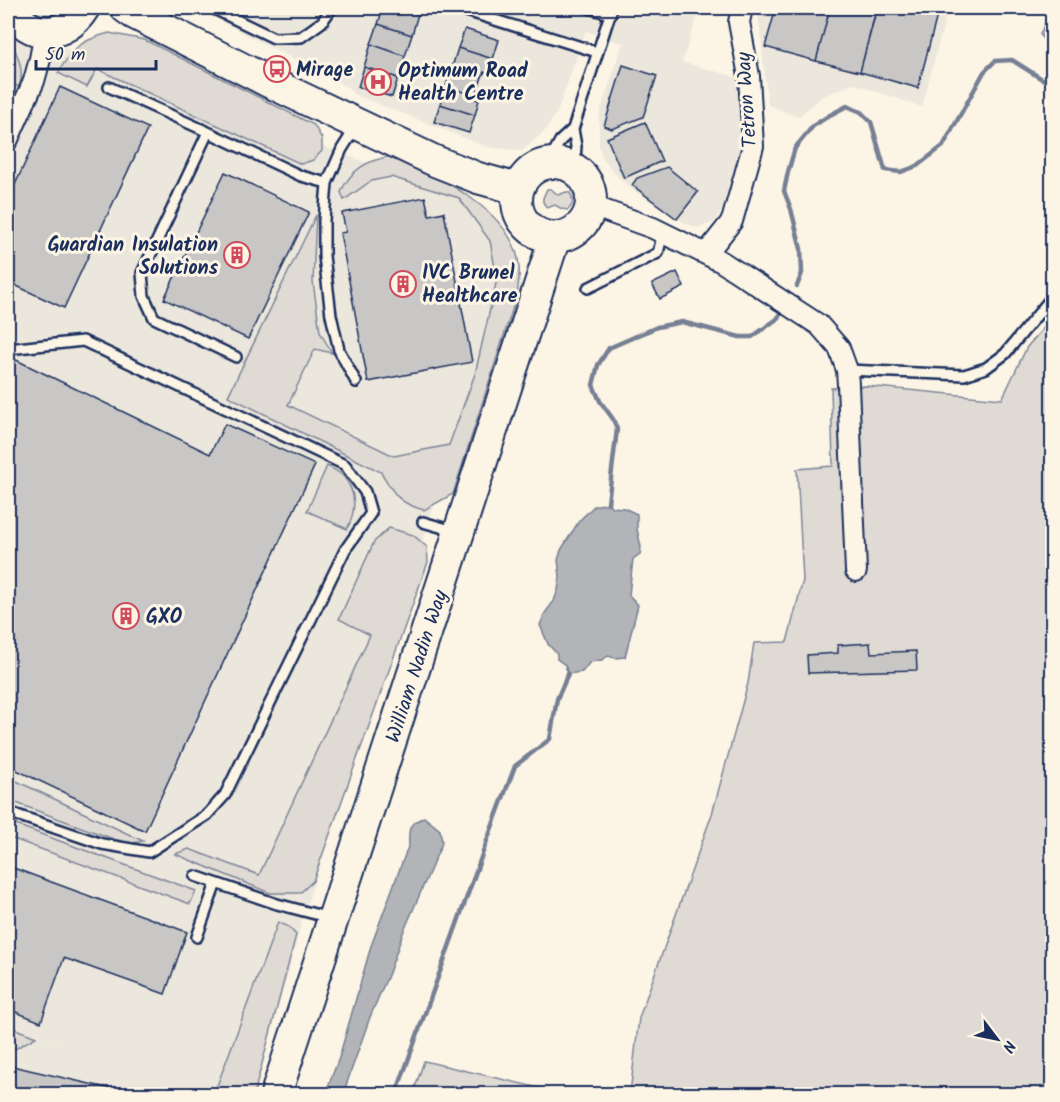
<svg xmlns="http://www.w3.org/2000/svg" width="1060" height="1102" font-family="Kalam,sans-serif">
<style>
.built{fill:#ece7dc}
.green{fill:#dfdbd4;stroke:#7d8599;stroke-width:1.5}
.water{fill:#b2b4b8;stroke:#767f94;stroke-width:1.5}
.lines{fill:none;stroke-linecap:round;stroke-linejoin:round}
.stream{stroke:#767f94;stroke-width:4.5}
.building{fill:#c8c7c6;stroke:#1b2f5e;stroke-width:1.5}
.service-casing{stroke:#1b2f5e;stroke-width:14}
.minor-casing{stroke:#1b2f5e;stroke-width:24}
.primary-casing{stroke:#1b2f5e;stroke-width:34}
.service{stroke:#fcf5e5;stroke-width:9}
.minor{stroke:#fcf5e5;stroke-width:20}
.primary{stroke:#fcf5e5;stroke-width:30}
.labels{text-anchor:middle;stroke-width:6;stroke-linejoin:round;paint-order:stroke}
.poi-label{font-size:20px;font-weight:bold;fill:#1b2f5e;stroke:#fcf5e5;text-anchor:start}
.street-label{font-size:20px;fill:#1b2f5e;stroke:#fcf5e5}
</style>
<rect width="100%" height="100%" fill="#fcf5e5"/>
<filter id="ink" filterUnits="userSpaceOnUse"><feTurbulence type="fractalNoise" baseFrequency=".0167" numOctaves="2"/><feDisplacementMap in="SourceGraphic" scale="12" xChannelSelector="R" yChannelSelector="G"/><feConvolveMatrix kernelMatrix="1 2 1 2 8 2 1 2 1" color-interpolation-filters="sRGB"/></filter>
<g filter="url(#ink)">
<path class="built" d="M195,8H700L682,62L736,77L742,126L740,163L723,209L714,222L697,228L677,219L630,188L614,173L602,157L599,146V116L622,44L628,45L586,31L558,110L546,130L522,151L487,147L353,94L349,88Z
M759,8H948L922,107L854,84L823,96L798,117L768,105L759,22Z
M8,26L459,198L497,236L507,277L303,917L255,1094H8V1026L67,1048L8,1025Z"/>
<path class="green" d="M29,8H72C68,10 63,15 58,17C48,21 36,15 29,8Z
M109,33L145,40L314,125L322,139V151L313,160L301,164L97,69L87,87L58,73C73,47 80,41 109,33Z
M8,36C16,50 26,71 19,87L8,82Z
M392,156C436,175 516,212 519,267C520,276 518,286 517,295L453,494L424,510C398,503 394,494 381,472L228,396L316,215L313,282L320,332L332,353L315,349L288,405L394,456L449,445L475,374L497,279L490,241L459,198L391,177L371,181L344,200L341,192C351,169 368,160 392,156Z
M547,189H551L558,195L566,192L570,193C574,199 574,204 568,210L562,209L555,205L547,208L543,202V198Z
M1052,318V1094H630L639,1018L712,814L748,683L754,643L787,642L803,580L797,469L833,466L831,388L866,386L1002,399L1027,347Z
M327,466C333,469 340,472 344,477C357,493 356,512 347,529L307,511Z
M389,528L413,535L427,547L428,562L313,881L300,893H270L175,854L189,849L259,875L370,635L339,619L374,542Z
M8,777L143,841L127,844L8,800Z
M8,822L196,891L190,904L8,837Z
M278,922L289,927L296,935L254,1094H214Z
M8,1026L36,1037L8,1053Z
M424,1061L565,1094H413Z"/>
<path class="water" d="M1052,8V47L1046,45L1040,34Z
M608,503L612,507L624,508L637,514V529L641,547L640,554L633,559L629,595L638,605L625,657L615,658L608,656L602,660L590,662L582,672L568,674L565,665L557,659V654L548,644L540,625L545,613L554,601L558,590L560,576L558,560L561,550L579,521L594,506Z
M424,817L440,830L442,843L403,933L389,973L370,1017L343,1094H325L339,1058L371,946L409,844C408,828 409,824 424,817Z"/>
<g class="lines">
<path class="stream" d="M797,286L802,273L801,249L791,209L784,191L788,172L795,148L813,126L830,115L847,106L861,112L871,122L885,170L901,172L917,166L943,146L984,72L995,61L1012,60L1042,79L1052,81
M608,503L617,429L613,419L600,401L593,385L598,365L609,348L657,327L682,322L740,337H752L777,319L779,316
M396,1094L488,838L515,766L550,739L557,699L568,674"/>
</g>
<path class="building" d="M383,8H397L418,14L412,35L378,24Z
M776,8H830L816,61L765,47Z
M830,8H850L875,14L860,72L816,61Z
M877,8H939L918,88L860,72Z
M378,24L412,35L405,56L371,44Z
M465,29L499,40L493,59L458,48Z
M371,44L405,56L398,78L364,67Z
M458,48L493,59L488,74L484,72L482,77L452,67Z
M623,65L657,76L643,117L612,129L604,126Z
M364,67L398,78L392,97L358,87Z
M452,67L482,77L476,96L446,86Z
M446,86L476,96L475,99L479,100L475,115L440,104Z
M60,87L148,128L64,308L8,282V200Z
M440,104L475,115L469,133L434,122Z
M645,122L662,161L624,178L607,138Z
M667,167L698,192L677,219L632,185L637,178Z
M225,172L309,212L248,339L164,299Z
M425,197L429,215L444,212L472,362L368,382L340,233L346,232L342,213Z
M677,272L684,287L660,299L652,284Z
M8,356L210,454L225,424L315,465L145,831L8,766Z
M870,643L871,653L916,651L917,670L808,673L807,655L838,653V645Z
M8,866L187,932L165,994L64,958L41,1022L8,1009Z
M8,1065L133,1094H8Z"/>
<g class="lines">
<defs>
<path id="service" d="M212,8L274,38L301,37L322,22L332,8
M457,8L597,52
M589,8L610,14
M109,87L208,132L301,176L327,183
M208,132L142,273L144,296L154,318L236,357
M548,163L560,141L573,129
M577,170L575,160L576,146L573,129L612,8
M588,288L658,253L663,233
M8,349L83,341L345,465L365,492L371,513L345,550L225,795L207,815L149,852L102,844L8,812
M847,370L964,375L986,368L1005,354L1052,297
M356,382L339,350L331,315L324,256V220L327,183L342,149L356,127
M423,522L454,531
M195,876L277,904L330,918
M197,937L216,883"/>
<path id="minor" d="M8,139L34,81L40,59L45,32
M592,206L653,228L722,262L819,325L839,348L847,370L848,385L856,571
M706,254L732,221L753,146L749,76L739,22L742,8"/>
<path id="primary" d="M11,8C29,40 65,39 84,8
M126,8L133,13L271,83L435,161L478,178L518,189
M517 200a37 37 0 1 1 74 0a37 37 0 1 1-74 0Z
M276,1094L555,237"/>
</defs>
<use href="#service" class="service-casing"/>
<use href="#minor" class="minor-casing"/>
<use href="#primary" class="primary-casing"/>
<use href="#service" class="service"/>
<use href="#minor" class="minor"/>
<use href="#primary" class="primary"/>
</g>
</g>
<defs>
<symbol id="bus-ring" viewBox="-11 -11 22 22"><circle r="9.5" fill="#fcf5e5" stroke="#d1495b" stroke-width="1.5"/><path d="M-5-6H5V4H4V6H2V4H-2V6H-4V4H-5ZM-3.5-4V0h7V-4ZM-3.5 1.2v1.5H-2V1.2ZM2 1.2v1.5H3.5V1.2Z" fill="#d1495b"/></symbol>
<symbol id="hospital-ring" viewBox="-11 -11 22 22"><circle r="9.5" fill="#fcf5e5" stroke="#d1495b" stroke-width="1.5"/><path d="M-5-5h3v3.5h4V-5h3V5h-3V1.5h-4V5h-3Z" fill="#d1495b"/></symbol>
<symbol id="building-ring" viewBox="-11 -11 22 22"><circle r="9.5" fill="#fcf5e5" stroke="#d1495b" stroke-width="1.5"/><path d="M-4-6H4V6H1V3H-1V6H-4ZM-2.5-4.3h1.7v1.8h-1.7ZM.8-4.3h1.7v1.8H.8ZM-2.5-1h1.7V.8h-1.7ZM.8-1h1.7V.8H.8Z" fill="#d1495b"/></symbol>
</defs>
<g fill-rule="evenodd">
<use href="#bus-ring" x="262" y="54" width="30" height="30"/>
<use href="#hospital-ring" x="363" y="67" width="30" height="30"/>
<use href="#building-ring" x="222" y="240" width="30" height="30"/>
<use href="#building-ring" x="388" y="269" width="30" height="30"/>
<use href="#building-ring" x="111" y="601" width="30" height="30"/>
</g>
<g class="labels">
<g class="poi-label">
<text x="296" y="76">Mirage</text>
<text x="398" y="77">Optimum Road<tspan x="398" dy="23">Health Centre</tspan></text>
<text x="218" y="251" text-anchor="end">Guardian Insulation<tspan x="218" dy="23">Solutions</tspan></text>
<text x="422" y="279">IVC Brunel<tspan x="422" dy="23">Healthcare</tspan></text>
<text x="146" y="623">GXO</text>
</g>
<g class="street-label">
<text transform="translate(746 100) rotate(-94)" y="7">Tetron Way</text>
<text transform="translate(416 666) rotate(-72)" y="7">William Nadin Way</text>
</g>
</g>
<rect width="1060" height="1102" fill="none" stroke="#fcf5e5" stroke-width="30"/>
<rect x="15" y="15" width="1030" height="1072" fill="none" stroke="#1b2f5e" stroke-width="2" filter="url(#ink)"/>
<g transform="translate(997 1039) rotate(122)" stroke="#fcf5e5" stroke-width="4.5" paint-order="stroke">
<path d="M0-4.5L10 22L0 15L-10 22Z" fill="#1b2f5e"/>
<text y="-9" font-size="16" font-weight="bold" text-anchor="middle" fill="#1b2f5e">N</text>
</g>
<path d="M36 60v9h120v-9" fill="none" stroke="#1b2f5e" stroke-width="3"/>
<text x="45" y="60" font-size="18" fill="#1b2f5e" stroke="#fcf5e5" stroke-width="4.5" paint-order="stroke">50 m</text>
</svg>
